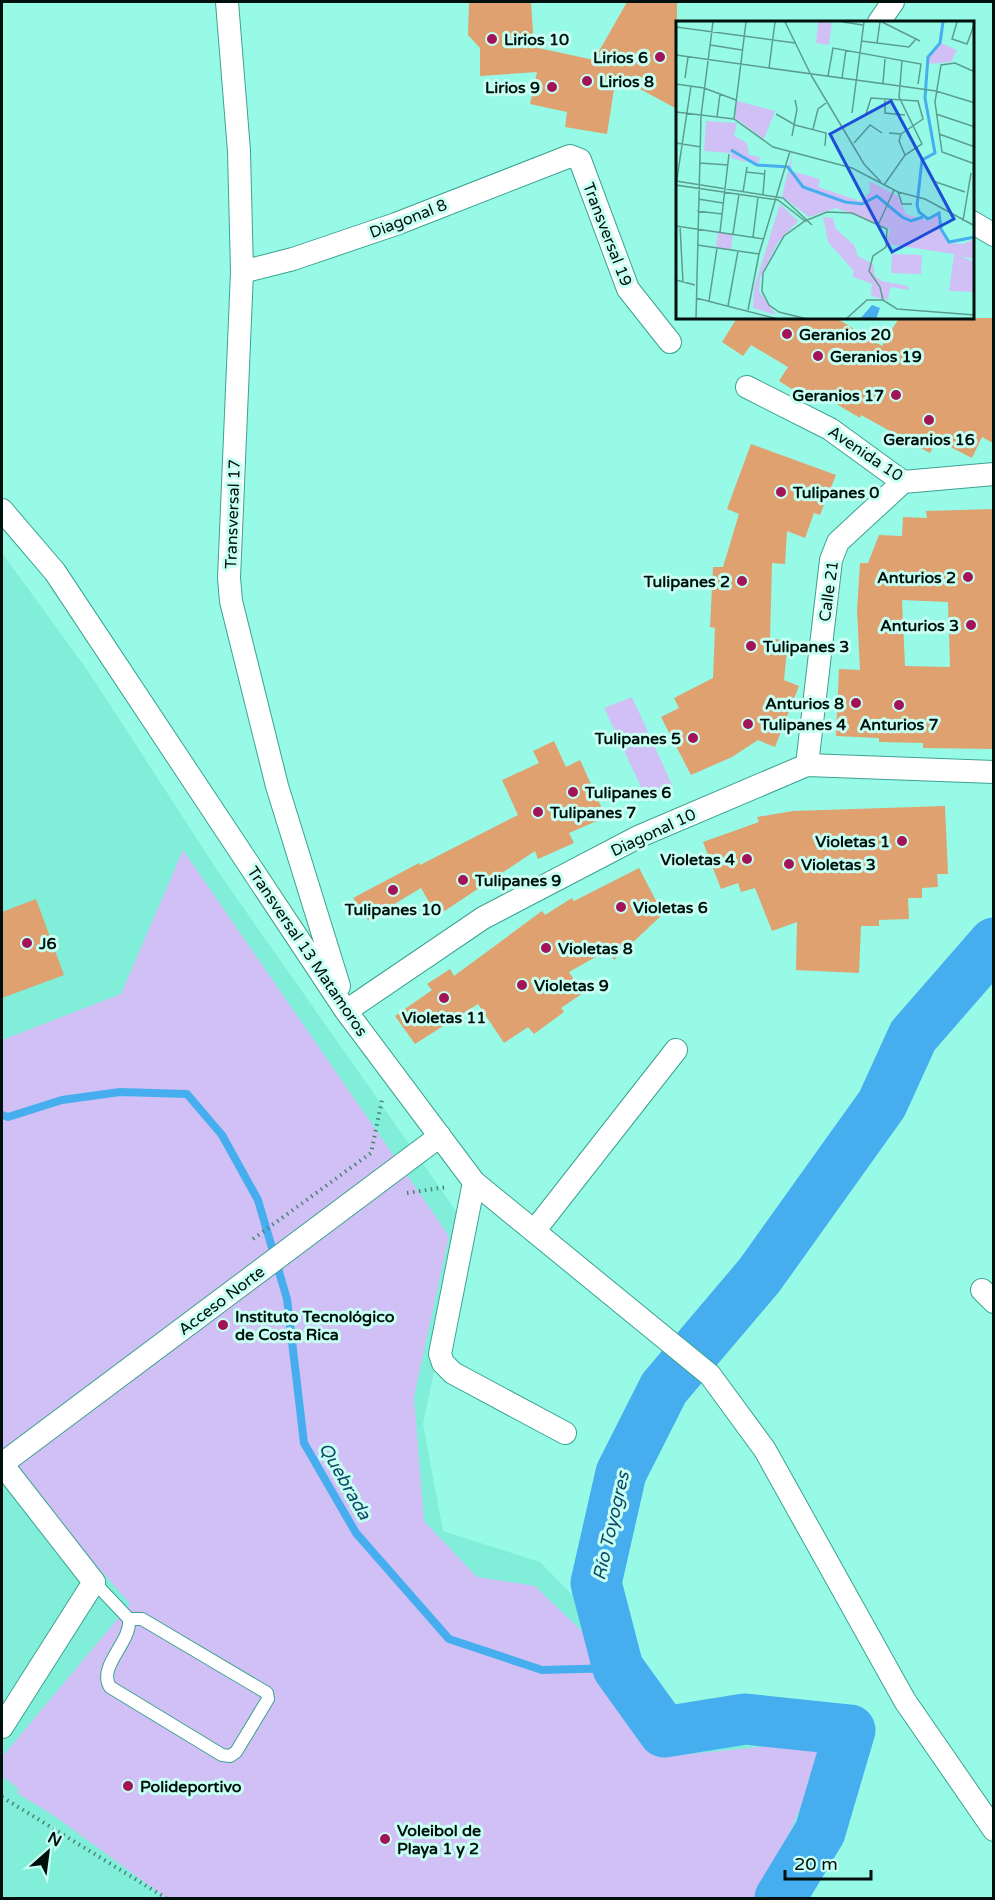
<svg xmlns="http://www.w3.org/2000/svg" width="995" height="1900" font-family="'Varela Round',sans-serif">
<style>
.built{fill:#81eeda}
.green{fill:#d1c0f5}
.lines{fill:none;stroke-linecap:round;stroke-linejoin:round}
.stream{stroke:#46aeee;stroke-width:8}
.river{stroke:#46aeee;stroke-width:51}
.building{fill:#dea16f;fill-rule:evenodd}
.service-casing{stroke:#3ca291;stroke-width:14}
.minor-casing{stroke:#3ca291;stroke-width:24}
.path{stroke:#4a8478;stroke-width:4;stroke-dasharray:1.5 4.5;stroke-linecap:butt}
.service{stroke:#fff;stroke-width:12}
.minor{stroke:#fff;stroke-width:22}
.poi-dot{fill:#a31357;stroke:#c7fff2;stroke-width:2}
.labels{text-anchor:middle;stroke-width:6;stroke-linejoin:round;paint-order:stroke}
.poi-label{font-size:16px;font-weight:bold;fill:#00110d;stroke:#c7fff2;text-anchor:start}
.street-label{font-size:16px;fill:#00110d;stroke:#c7fff2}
.water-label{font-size:18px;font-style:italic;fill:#0e4767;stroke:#c7fff2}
.inset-river{fill:none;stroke:#46aeee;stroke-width:3}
.inset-road{fill:none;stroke:#5b9d8f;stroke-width:1.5}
.view{fill:#1d4ed8;fill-opacity:0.15;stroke:#1d4ed8;stroke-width:3}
.inset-edge{fill:none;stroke:#00110d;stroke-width:3}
</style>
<rect width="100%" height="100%" fill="#97fae6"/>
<path class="built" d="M2,553L88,671L219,873L466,1225L423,1424L443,1531L540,1562L600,1623L661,1736L739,1722L847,1728L822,1833L789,1898H2Z"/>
<path class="green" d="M632,697L674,789L648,802L604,708Z
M183,850L449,1236L414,1397L424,1521L477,1577L535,1586L587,1636L637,1730L670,1756L829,1740L762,1898H166L56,1817L17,1793L19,1789L2,1776V1757L130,1604L2,1457V1040L121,994Z"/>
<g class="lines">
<path class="stream" d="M2,1115L8,1117L62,1100L120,1092L187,1094L222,1135L258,1200L287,1299L304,1443L356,1533L449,1639L542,1670L618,1668"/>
<path class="river" d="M780,1898L820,1832L850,1730L745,1719L664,1732L618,1668L596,1583L621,1473L664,1388L759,1276L882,1104L913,1036L994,943"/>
</g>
<path class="building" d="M469,2H531L534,47L594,60L627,2H677V109L616,76L607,134L565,127L567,112L530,104L537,72L480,76V48L468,35Z
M737,318H836L882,346L899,318H993V443L982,437L972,458L937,440L930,453L861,415L860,418L818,393L813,402L779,381L788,367L751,345L743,356L722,342Z
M751,444L836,475L820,515L814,513L805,538L787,531L785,564L772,563L770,639L788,640L784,680L799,686L775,747L758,740L732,757L691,775L661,717L679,708L674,698L713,678L715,628L710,627L713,567H723L739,514L727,509Z
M993,509V749L923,748V743L879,742V738L836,736L839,669L860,670L857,610L860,563H868L879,535L902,536L903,517L927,518L926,511ZM902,600L948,602L950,667L905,666Z
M554,741L566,767L580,760L606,817L569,833L574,843L538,859L535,851L437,916L421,888L368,920L353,898L419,863L420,865L518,815L502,780L539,763L533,751Z
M945,806L948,874H937L938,887L922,888V898H908L909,919L879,920V926H861L859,973L796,970L797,922L772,931L755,888L741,892L738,883L721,889L703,842L759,822L757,817L793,811Z
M639,868L663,914L614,960L608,950L569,972L583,993L561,1008L564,1012L534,1034L528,1027L504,1043L478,1004L415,1044L395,1016L432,990L427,984L450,969L454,976L542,911L545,915L572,898L574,901Z
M36,899L64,975L2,998V912Z"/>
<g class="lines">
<defs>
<path id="service" d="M94,1582L129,1619C132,1642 97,1666 110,1687L222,1755L230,1756L236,1752L268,1699L267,1693L142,1619H129"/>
<path id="minor" d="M227,2L239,151L242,272L229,578L231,601L277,786L339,986
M879,22L893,2
M972,222L994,235
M242,272L293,259L396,224L570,156L580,160L628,289L670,342
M747,387L830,429L903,482L994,474
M2,510L55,572L346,1011L474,1182L710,1375L765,1450L905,1701L994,1830
M807,765L831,560L838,542L903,482
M346,1011L483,918L640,836L807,765L994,772
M474,1182L440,1354L443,1363L453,1373L565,1433
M535,1230L676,1050
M982,1290L994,1302
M2,1464L440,1136
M2,1464L94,1582L2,1727"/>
</defs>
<use href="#service" class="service-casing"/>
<use href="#minor" class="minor-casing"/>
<path class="path" d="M407,1193L447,1187
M253,1239L371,1153L382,1100
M2,1797L166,1898"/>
<use href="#service" class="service"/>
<use href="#minor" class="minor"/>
</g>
<g class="poi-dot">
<circle cx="492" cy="39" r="6"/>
<circle cx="660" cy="57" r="6"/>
<circle cx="587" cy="81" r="6"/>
<circle cx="552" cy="87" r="6"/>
<circle cx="787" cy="334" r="6"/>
<circle cx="818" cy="356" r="6"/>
<circle cx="896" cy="395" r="6"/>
<circle cx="929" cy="420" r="6"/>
<circle cx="781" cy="492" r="6"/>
<circle cx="968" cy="577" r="6"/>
<circle cx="742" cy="581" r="6"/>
<circle cx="971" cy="625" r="6"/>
<circle cx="751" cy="646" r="6"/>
<circle cx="856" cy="703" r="6"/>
<circle cx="899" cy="705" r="6"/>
<circle cx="748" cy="724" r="6"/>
<circle cx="693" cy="738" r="6"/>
<circle cx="573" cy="792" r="6"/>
<circle cx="538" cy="812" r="6"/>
<circle cx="902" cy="841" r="6"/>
<circle cx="747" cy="859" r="6"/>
<circle cx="789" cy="864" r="6"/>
<circle cx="463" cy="880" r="6"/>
<circle cx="393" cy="890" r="6"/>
<circle cx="621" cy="907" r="6"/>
<circle cx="27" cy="943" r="6"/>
<circle cx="546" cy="948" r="6"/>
<circle cx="522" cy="985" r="6"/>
<circle cx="444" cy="998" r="6"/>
<circle cx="223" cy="1325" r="6"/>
<circle cx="128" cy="1786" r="6"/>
<circle cx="385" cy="1839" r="6"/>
</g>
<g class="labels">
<g class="poi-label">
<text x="504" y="45">Lirios 10</text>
<text x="648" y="63" text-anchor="end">Lirios 6</text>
<text x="599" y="87">Lirios 8</text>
<text x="540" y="93" text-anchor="end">Lirios 9</text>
<text x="799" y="340">Geranios 20</text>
<text x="830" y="362">Geranios 19</text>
<text x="884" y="401" text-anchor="end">Geranios 17</text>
<text x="929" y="445" text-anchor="middle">Geranios 16</text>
<text x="793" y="498">Tulipanes 0</text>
<text x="956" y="583" text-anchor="end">Anturios 2</text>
<text x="730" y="587" text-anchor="end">Tulipanes 2</text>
<text x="959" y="631" text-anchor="end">Anturios 3</text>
<text x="763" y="652">Tulipanes 3</text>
<text x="844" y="709" text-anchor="end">Anturios 8</text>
<text x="760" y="730">Tulipanes 4</text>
<text x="899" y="730" text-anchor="middle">Anturios 7</text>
<text x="681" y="744" text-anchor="end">Tulipanes 5</text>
<text x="585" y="798">Tulipanes 6</text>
<text x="550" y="818">Tulipanes 7</text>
<text x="890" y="847" text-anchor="end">Violetas 1</text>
<text x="735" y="865" text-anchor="end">Violetas 4</text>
<text x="801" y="870">Violetas 3</text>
<text x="475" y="886">Tulipanes 9</text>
<text x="633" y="913">Violetas 6</text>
<text x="393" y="915" text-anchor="middle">Tulipanes 10</text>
<text x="39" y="949">J6</text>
<text x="558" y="954">Violetas 8</text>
<text x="534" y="991">Violetas 9</text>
<text x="444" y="1023" text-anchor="middle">Violetas 11</text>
<text x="235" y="1322">Instituto Tecnológico<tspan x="235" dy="18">de Costa Rica</tspan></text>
<text x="140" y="1792">Polideportivo</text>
<text x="397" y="1836">Voleibol de<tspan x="397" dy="18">Playa 1 y 2</tspan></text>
</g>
<g class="street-label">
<text transform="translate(408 218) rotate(-21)" y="6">Diagonal 8</text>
<text transform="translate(608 234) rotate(69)" y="6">Transversal 19</text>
<text transform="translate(866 453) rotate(34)" y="6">Avenida 10</text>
<text transform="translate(232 514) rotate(-88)" y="6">Transversal 17</text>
<text transform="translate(828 591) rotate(-82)" y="6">Calle 21</text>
<text transform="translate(653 832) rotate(-25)" y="6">Diagonal 10</text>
<text transform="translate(308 951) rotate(56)" y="6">Transversal 13 Matamoros</text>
<text transform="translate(221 1300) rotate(-37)" y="6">Acceso Norte</text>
</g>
<g class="water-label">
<text transform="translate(345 1481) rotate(60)" y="6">Quebrada</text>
<text transform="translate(611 1526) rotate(-77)" y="6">Río Toyogres</text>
</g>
</g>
<g transform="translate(676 21)">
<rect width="298" height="298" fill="#97fae6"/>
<path d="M142,1L156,2L153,24L140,22ZM265,22L281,29L275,41L252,43L254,32ZM61,80L99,90L88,118L59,97ZM30,100L61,102L58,115L71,122L73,134L84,136L82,143L71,137L70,141L55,137V132L28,130ZM116,134L115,150L144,158L142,166L184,180L194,171L193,160L222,175L230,193L253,200L262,193L264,209L272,222L287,223L298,218V238L284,235L298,241V271L273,270L278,233L211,223L214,208L160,187L133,196L106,175ZM104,183L122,200L102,221L84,257L83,270L100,294L77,287L78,267ZM147,196L157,197L160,208L178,224L182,235L197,243L199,255L206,260L232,265L233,269L214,266L212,279L195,275L196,263L177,256V249L152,221ZM42,211L57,213L55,229L40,227ZM216,233L246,234L245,253L215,252Z" fill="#d1c0f5"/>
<path d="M196,284L204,287L200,298H184Z" fill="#46aeee"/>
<path class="inset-river" d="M267,1L264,22L252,36L249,77L259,132L246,139L241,184L243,191L252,198L263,192L265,208L273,221L299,216M55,129L81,144L112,146L127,166L169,181L186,183L201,175L226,196L235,200L247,196"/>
<path class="inset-road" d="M99,1L93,47L260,70L299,82M109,1L134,52M167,1L187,4M206,1L244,20M281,1L276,18L291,23L299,1M0,6L119,22M185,20L233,26L240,18M201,22L204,1M34,24L66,29M0,34L93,47M299,51L279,42L265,44L259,81L266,131L299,143M135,54L188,143L205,161M152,55L157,27L245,43L242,63M9,57L12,36M166,57L170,29M207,62L209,38M0,63L28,67L60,79M15,65L0,164L102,179L129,200M209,79V92L229,94M0,91L58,98L97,126L176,147L222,171L249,178L299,205M176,92L188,1M100,93L119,104L150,112L149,125M190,93L195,77L242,80L247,98L225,113L213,112M260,93L299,106M41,96L44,73M58,98L70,1M137,108L142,88L150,82M225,113L223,120L229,134M263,113L299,126M116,115L121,88L119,79M0,122L25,126M178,122L194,104L206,112M24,142L52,144M70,151L88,153M0,160L107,177L136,204M257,160L289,171M208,164L229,134L246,123L223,76L226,40M67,171L71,146M222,171L226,183H236M87,173L89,149M22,178L47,182M21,190L46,193M287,200L295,152M202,204L218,169M0,205L88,218M4,205L7,261M44,211L53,133M57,213L63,173M77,216L82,176M21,224L83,233M0,259L19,264M20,277L102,298M33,280L41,227M52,285L62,230M72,289L83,233L114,130M20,298L25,95L37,1M131,298L103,291L93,284L86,270L87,252L108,215L129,200L151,191L176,192L211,208L210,226L197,235L193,250L204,266L207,279M170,298L191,279H207L221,288L299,294"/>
<path class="view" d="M215,80L278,198L216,231L154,113Z"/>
<rect width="298" height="298" class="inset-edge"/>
</g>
<rect width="995" height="1900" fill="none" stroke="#00110d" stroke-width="6"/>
<g transform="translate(48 1852) rotate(28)" stroke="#c7fff2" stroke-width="4.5" paint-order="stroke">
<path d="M0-4.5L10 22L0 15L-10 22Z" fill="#00110d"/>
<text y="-9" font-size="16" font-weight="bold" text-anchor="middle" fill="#00110d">N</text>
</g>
<path d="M785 1870v9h86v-9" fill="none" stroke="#00110d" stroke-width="3"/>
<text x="794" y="1870" font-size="18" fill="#00110d" stroke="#c7fff2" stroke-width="4.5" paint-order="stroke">20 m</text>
</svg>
